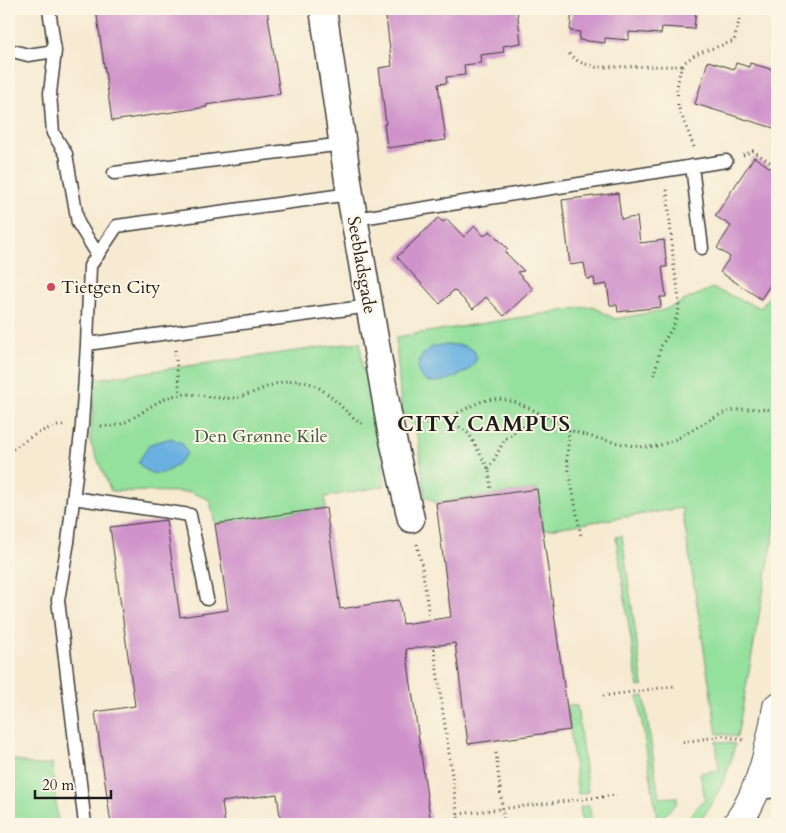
<svg xmlns="http://www.w3.org/2000/svg" width="786" height="833" font-family="Cardo,serif">
<style>
.green{fill:#94e09d;stroke:#587e5c}
.water{fill:#6bb1e1;stroke:#44667e}
.building{fill:#cf92ca}
.lines{fill:none;stroke-linecap:round;stroke-linejoin:round}
.lane-casing{stroke:#3d3b37;stroke-width:15}
.street-casing{stroke:#3d3b37;stroke-width:29}
.secondary-casing{stroke:#3d3b37;stroke-width:30}
.path{stroke:#3d3b37;stroke-width:3;stroke-dasharray:1 4;stroke-linecap:butt}
.lane{stroke:#fff;stroke-width:12}
.street{stroke:#fff;stroke-width:26}
.secondary{stroke:#fff;stroke-width:28}
.poi-dot{fill:#d1495b;stroke:#fcf5e5;stroke-width:2}
.labels{text-anchor:middle;stroke-width:4;stroke-linejoin:round;paint-order:stroke}
.street-label{font-size:18px;fill:#1c1c1c;stroke:#fcf5e5}
.poi-label{font-size:18px;fill:#1c1c1c;stroke:#fcf5e5;text-anchor:start}
.park-label{font-size:18px;fill:#405743;stroke:#fcf5e5}
.district-label{font-size:22px;font-weight:bold;letter-spacing:1px;fill:#1c1c1c;stroke:#fcf5e5}
</style>
<rect width="100%" height="100%" fill="#fcf5e5"/>
<filter id="ink" filterUnits="userSpaceOnUse"><feTurbulence type="fractalNoise" baseFrequency=".02" numOctaves="2"/><feDisplacementMap in="SourceGraphic" scale="10" xChannelSelector="R" yChannelSelector="G"/><feConvolveMatrix kernelMatrix="1 2 1 2 8 2 1 2 1" color-interpolation-filters="sRGB"/></filter>
<filter id="wash" filterUnits="userSpaceOnUse"><feTurbulence type="fractalNoise" baseFrequency=".0096" numOctaves="4" result="noise"/><feDisplacementMap in="SourceGraphic" scale="20" xChannelSelector="R" yChannelSelector="G"/><feGaussianBlur stdDeviation="1.12" result="paint"/><feColorMatrix in="noise" values="0 0 0 0 0 0 0 0 0 0 0 0 0 0 0 0 0 1.4 0 .05"/><feComposite in="paint" operator="in"/></filter>
<g filter="url(#wash)">
<rect width="100%" height="100%" fill="#f6ead1"/>
<path class="green" d="M777,285V516L737,737L723,734H717L682,508L543,530L537,489L436,503L425,496L418,437L401,409L396,337L592,306L615,319L664,310L712,288L761,308Z
M360,342L363,370L370,372L381,442L385,486L325,497L326,508L215,524L210,500L190,492L111,491L90,442L95,379Z
M622,536L643,686L638,687L616,537Z
M644,696L659,798L677,797V803L663,817L657,818L638,697Z
M567,706H577L588,792L578,794Z
M716,741L735,744C729,774 716,799 698,824H682L705,799L700,773L719,770Z
M9,759C25,761 37,769 52,763L58,824H9Z
M589,805L592,824H582L580,807Z"/>
<path class="water" d="M440,345H462L474,350L477,359C474,363 471,368 467,371C460,376 438,384 430,382C412,377 416,358 429,349C432,347 436,346 440,345Z
M171,438L182,443L187,453C174,471 154,484 138,462L150,444Z"/>
<g id="blocks">
<path class="building" d="M96,9H267L280,94L206,105L207,107L112,121Z
M385,9H517L521,43L503,46L504,52L480,55L481,63L464,65L465,75L446,77L447,83L438,84L446,140L387,148L384,124H386L379,68L392,66Z
M572,9H696L694,29L662,27L661,34L629,32V40L605,38V43L579,40L580,32L570,31Z
M708,61L734,69L736,63L749,67L750,63L777,71V129L695,104Z
M754,157L777,172V274L761,299L720,272L730,257L717,248L731,226L715,216Z
M618,193L621,219L637,217L640,243L664,240L667,267H662L666,297H660L661,307L618,312L617,305H610L607,284L595,286L594,278L587,279L584,263L570,265L562,200Z
M438,218L443,222L447,219L464,237L475,226L484,236L490,231L508,249L505,252L524,271L517,272L533,289L504,316L486,297L473,309L454,290L440,304L397,257Z
M537,489L570,730L468,744L455,643L406,649L431,824H281L277,794L222,802L225,824H111L95,712L135,706L110,527L166,520L180,617L228,610L215,524L326,508L340,609L399,600L403,624L451,617L436,503Z"/>
</g>
</g>
<g filter="url(#ink)">
<use href="#blocks" fill-opacity="0" stroke="#3d3b37" stroke-width="1"/>
<g class="lines">
<defs>
<path id="lane" d="M49,9L55,51L50,93L53,133L66,154L78,223L98,255
M9,50L28,55L55,51
M692,166L702,248
M114,173L343,144
M350,194L117,226L90,266L87,344L370,306
M355,219L726,161
M73,498L190,515L207,599
M85,824L58,600L68,542L82,425L87,344"/>
<path id="street" d="M323,9L350,194L391,431L411,519
M757,786L777,784"/>
<path id="secondary" d="M737,824C761,791 770,747 777,707"/>
</defs>
<use href="#lane" class="lane-casing"/>
<use href="#street" class="street-casing"/>
<use href="#secondary" class="secondary-casing"/>
<path class="path" d="M569,54L579,62L596,67L682,66
M694,147L678,106L677,87L680,71L685,62L696,54L734,41L742,9
M743,155L753,151L770,162L777,164
M175,350L180,394
M654,375L661,346L673,327L679,309L678,289L674,268L667,189
M447,418L469,434L489,470L491,490
M101,426C126,429 140,411 162,400C189,387 206,400 233,398C258,395 279,375 306,382C330,389 342,412 363,424
M415,426C426,423 438,422 448,418C464,411 480,398 498,399C523,401 545,417 567,429C580,435 634,448 648,447C676,445 699,423 724,413C741,407 760,409 777,410
M569,430L567,460L581,536
M9,452C25,440 44,427 64,425
M489,469L505,439L540,414
M417,544L422,566L429,616
M434,649L459,824
M603,696L675,686
M683,742L723,736L744,740
M496,753L504,824
M458,814L617,795
M9,820H10"/>
<use href="#lane" class="lane"/>
<use href="#street" class="street"/>
<use href="#secondary" class="secondary"/>
</g>
</g>
<circle class="poi-dot" cx="51" cy="287" r="5"/>
<g class="labels">
<g class="street-label">
<text transform="translate(362 265) rotate(80)" y="6">Seebladsgade</text>
</g>
<g class="poi-label">
<text x="61" y="293">Tietgen City</text>
</g>
<g class="park-label">
<text x="261" y="442">Den Grønne Kile</text>
</g>
<g class="district-label">
<text x="484" y="431">CITY CAMPUS</text>
</g>
</g>
<rect width="786" height="833" fill="none" stroke="#fcf5e5" stroke-width="30"/>
<path d="M35 790v8h76v-8" fill="none" stroke="#1c1c1c" stroke-width="2.5"/>
<text x="42" y="790" font-size="15" fill="#1c1c1c" stroke="#fcf5e5" stroke-width="4" paint-order="stroke">20 m</text>
</svg>
